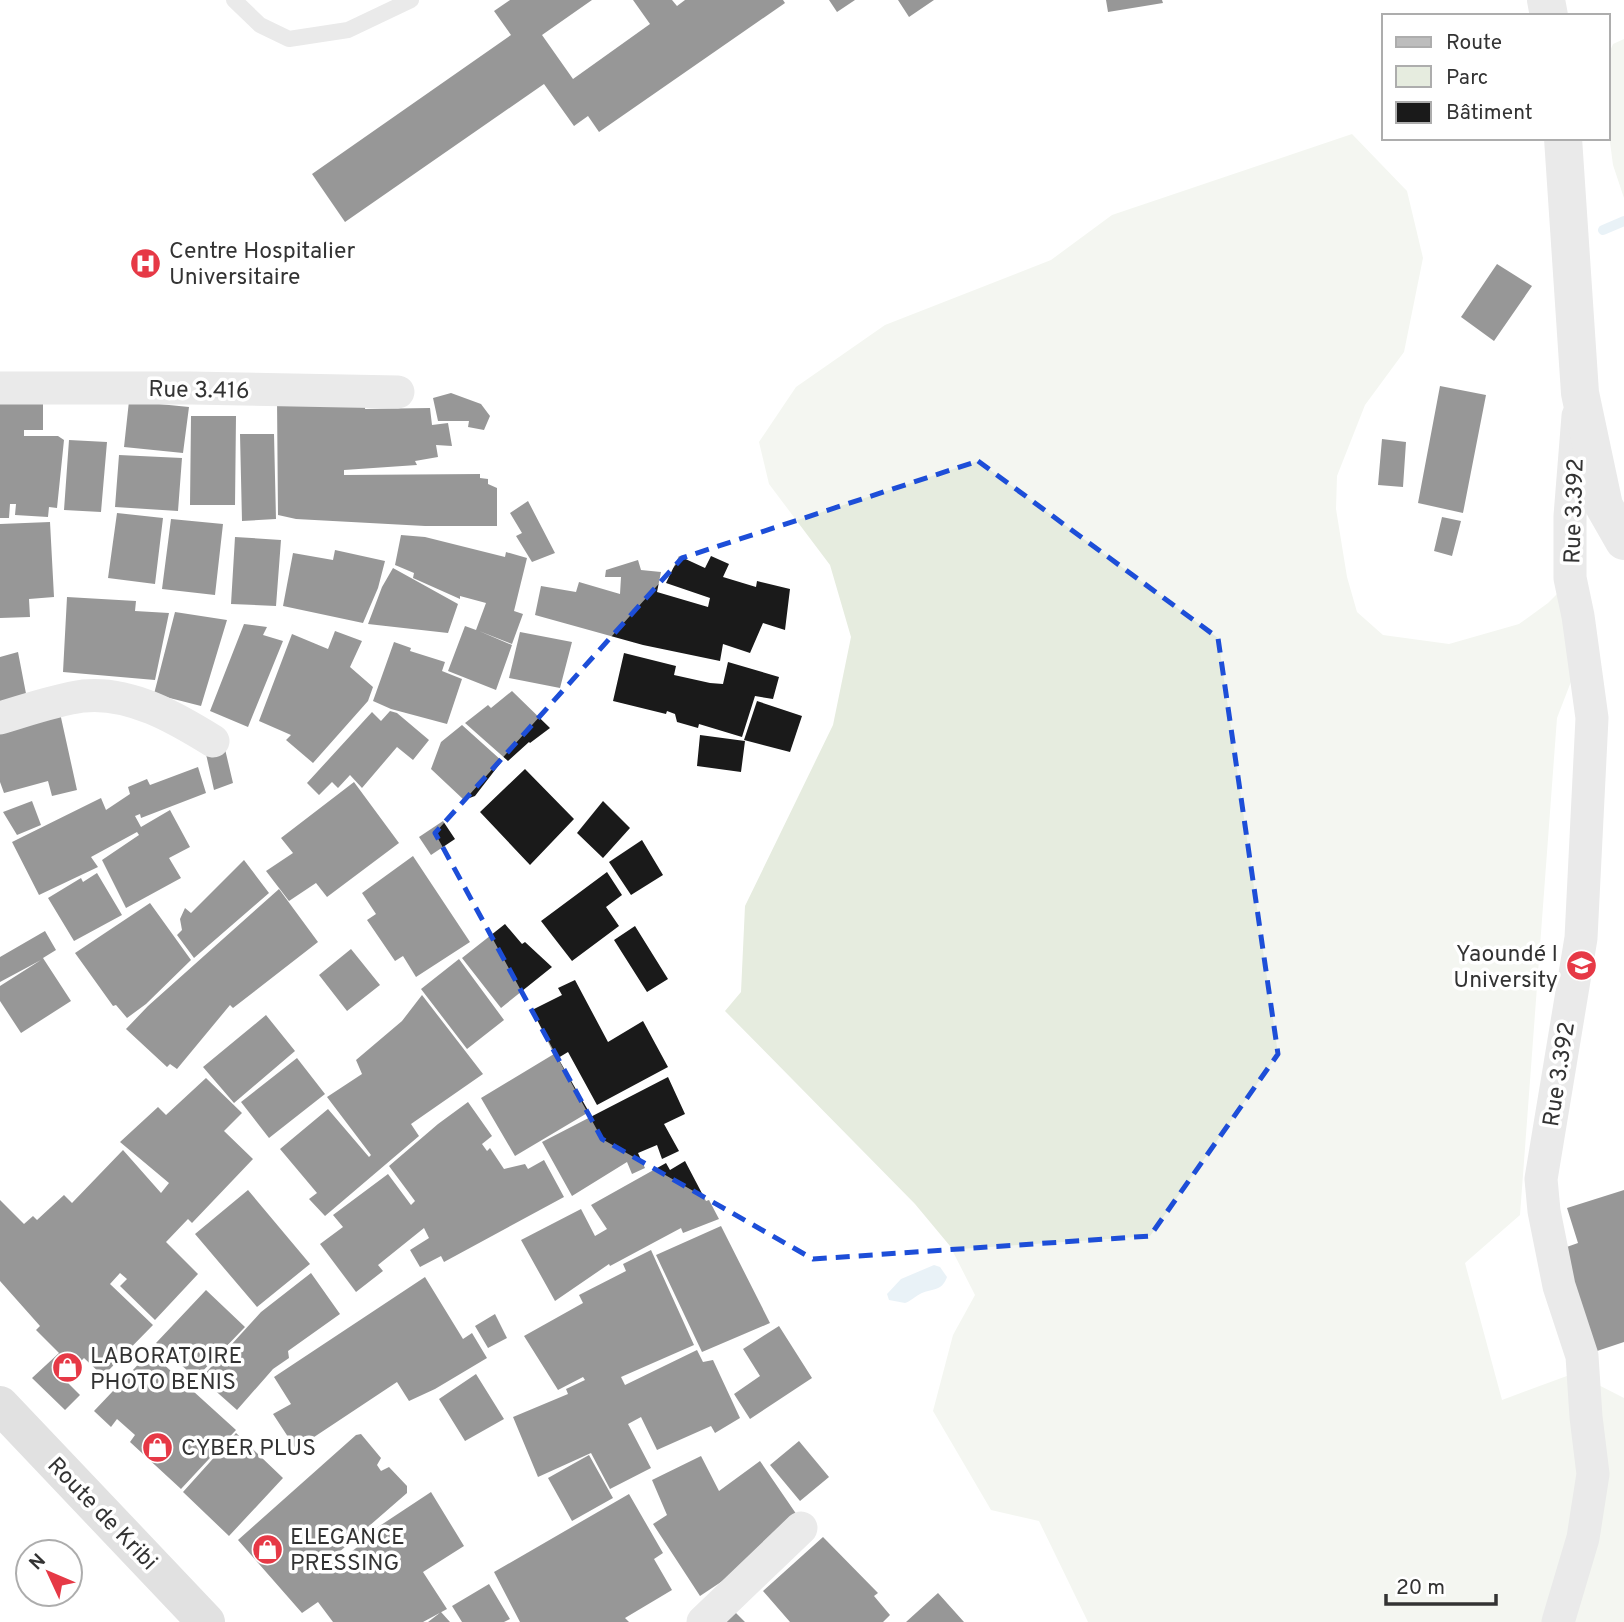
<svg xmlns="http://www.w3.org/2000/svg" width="1624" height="1622" font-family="Overpass,sans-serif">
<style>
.green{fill:#e6ecdf}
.water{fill:#cfe2ee}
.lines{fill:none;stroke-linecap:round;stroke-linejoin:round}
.stream{stroke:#cfe2ee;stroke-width:10}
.building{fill:#1a1a1a}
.service{stroke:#d0d0d0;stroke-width:16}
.minor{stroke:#d0d0d0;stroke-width:33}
.tertiary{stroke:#d0d0d0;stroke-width:38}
.secondary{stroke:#bdbdbd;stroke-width:38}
.marked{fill:none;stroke:#1d4ed8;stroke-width:5;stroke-dasharray:14 9;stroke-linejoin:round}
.labels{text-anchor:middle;stroke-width:7;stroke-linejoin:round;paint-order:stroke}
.poi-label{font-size:23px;fill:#333;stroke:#fff;text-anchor:start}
.street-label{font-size:23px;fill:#333;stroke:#fff}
</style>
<rect width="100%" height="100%" fill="#fff"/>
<path class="green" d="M1624,39V198L1613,165L1608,127V56L1613,44Z
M1352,134L1407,191L1423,258L1404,352L1365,405L1337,476L1336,509L1347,577L1357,612L1383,635L1449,644L1519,624L1548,603L1560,591L1582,653L1557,718L1520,1215L1465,1263L1502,1400L1575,1373L1624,1398V1622H1088L1039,1521L991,1510L933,1411L953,1335L975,1295L950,1246L915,1204L725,1011L741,992L745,906L833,725L851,637L830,565L769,484L759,442L796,387L885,325L1051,260L1112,215Z"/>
<path class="water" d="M934,1265L940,1267L947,1277C942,1292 931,1288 920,1294C914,1297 911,1301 905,1303L889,1300L887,1294L901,1279Z"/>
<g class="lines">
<path class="stream" d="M1603,230L1624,221"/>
</g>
<path class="building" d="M510,0H592L542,35L573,79L650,24L633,0H672L677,6L685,0H783L785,3L599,132L588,116L574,126L544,84L345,222L312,174L511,35L494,11Z
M829,0H855L837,12Z
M898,0H934L909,17Z
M1106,0H1162L1163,3L1108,12Z
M1497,264L1532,286L1494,341L1461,317Z
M1440,386L1486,395L1463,513L1418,503Z
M451,393L481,404L490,416L484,430L468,427L469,421H438L433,398Z
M43,395V430H24V436H58L64,440L57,508L49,507L48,517L15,515L16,504H10L9,518H0V399Z
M366,397L365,409L430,408L432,425L448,423L452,446L436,445L438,457L415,461L417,465L344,470V475L480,474V478L488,479V484L497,488V526H425L296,519L278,515L277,399Z
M129,401L189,407L183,453L124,447Z
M191,416H236L235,505H190Z
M240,434H274L276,519L242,521Z
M1382,439L1406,442L1403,487L1378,485Z
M69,440L107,442L101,512L64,510Z
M119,455L182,458L178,511L115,507Z
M528,501L555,553L532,562L516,536L522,533L510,513Z
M117,513L163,518L155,584L108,578Z
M1442,517L1461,521L1452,556L1434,551Z
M171,519L223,524L215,595L162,589Z
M50,522L54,597L29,599L30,617L0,618V524Z
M401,535L425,537L505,557L506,552L527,558L514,611L523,614L512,644L479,631L512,645L496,690L448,671L465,626L476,630L486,603L460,596V599L413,578L414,573L395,565Z
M235,537L281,540L276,606L231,604Z
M335,550L385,561L378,588L363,623L283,606L293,553L333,560Z
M679,556L705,568L711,556L729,564L723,577L756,587L757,581L790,589L785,630L763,623L750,653L723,644L720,661L643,645L535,615L541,586L576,592L579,582L620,594L621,577H605L606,570L638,560L641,570L661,572L657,592L708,607L710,598L666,583Z
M393,568L458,604L448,633L368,624L382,587Z
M67,597L136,601L135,611L169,613L155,680L63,672Z
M175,612L227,620L201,706L154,694Z
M244,624L267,627L263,635L283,641L248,727L210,711Z
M335,631L362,641L350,667L373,687L368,701L313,763L286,740L291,735L259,721L292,634L328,649Z
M520,632L572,642L560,688L509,678Z
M394,642L411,648L410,651L445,662L442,671L462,679L447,724L391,709L373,701Z
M18,652L28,704L0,711V657Z
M624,653L676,666L674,675L710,683L723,684L728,662L779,677L773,699L755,696L742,737L699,724L698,728L677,722L675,714L667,711L666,714L613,701Z
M512,691L550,728L530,743L529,742L508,761L465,723L488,705L491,708Z
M757,701L802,716L790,752L744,740Z
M390,711L397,713L429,740L413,760L397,747L362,788L350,775L338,788L332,782L319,795L307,783L372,712L381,721Z
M60,713L77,790L52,796L48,781L4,793L0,782V728Z
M462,725L502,761L475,796L464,800L431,769L441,742Z
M700,735L745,741L741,772L697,766Z
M225,749L233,783L214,790L206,754Z
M198,767L206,793L141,818L140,814L135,816L141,827L170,810L190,847L169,858L181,878L126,908L102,860L139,835L137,832L91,857L98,867L39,895L12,842L101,798L106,810L130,794L128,787L147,779L150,785Z
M525,769L574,819L530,865L480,812Z
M354,782L399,843L327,897L316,883L289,901L266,871L293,853L281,838Z
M32,801L41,825L17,835L3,812Z
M603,801L630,828L603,858L577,833Z
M443,821L455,839L431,855L419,837Z
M642,840L663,875L631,895L609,862Z
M413,856L470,942L416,977L403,956L395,961L367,920L376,914L362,893Z
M244,860L269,893L194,958L177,935L182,930L180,919L185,908L191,913Z
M607,872L622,895L606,907L619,926L572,961L541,921Z
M97,873L122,915L74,941L48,898L81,878L83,882Z
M279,889L318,942L233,1008L230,1005L177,1069L170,1064L167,1067L126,1029L148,1006Z
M150,903L191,960L146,1004L127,1018L116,1005L113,1006L75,953Z
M505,924L522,944L525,942L552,967L501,1008L462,958Z
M635,926L668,979L647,992L614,940Z
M45,931L56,950L43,958L71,1001L21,1033L0,1001V986L41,960L0,982V957Z
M351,949L380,985L347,1011L319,975Z
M459,959L504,1020L467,1049L421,989Z
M575,980L608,1042L643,1021L668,1067L597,1105L568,1052L558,1058L589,1112L515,1156L481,1098L554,1054L532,1010L562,995L558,988Z
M422,995L483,1074L411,1124L419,1136L325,1216L309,1199L317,1193L280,1149L328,1109L369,1157L371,1155L327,1097L362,1074L356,1060L402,1021Z
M266,1015L295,1051L234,1103L203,1067Z
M297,1058L325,1094L269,1138L241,1102Z
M668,1077L685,1114L664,1124L679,1151L662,1159L657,1145L638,1153L645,1168L632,1174L627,1162L572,1196L542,1142Z
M206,1078L242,1113L224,1131L253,1159L192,1223L188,1219L166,1242L198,1274L155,1320L120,1286L127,1279L120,1273L110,1284L153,1325L103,1376L84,1358L69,1373L63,1368L58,1373L80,1395L65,1410L32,1378L59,1353L36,1330L40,1326L0,1281V1200L24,1224L33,1216L37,1220L64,1195L72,1203L123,1150L161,1193L169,1183L120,1142L158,1107L166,1115Z
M468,1102L492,1136L482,1144L487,1151L490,1148L504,1169L525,1164L528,1169L544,1160L564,1197L444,1262L441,1256L420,1267L410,1250L429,1238L424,1228L378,1265L383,1271L356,1292L320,1244L343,1227L333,1215L388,1174L411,1205L415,1201L389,1166L438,1124Z
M685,1161L706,1201L709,1200L719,1219L683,1233L681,1228L610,1266L609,1264L555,1301L521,1240L581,1209L595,1236L607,1229L591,1205L666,1163L670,1170Z
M248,1190L310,1264L257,1307L195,1234Z
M1624,1190V1342L1594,1352L1561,1249L1578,1243L1567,1208Z
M721,1226L770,1323L702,1352L656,1255Z
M651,1250L694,1345L621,1377L625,1385L697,1350L703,1362L713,1360L740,1418L715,1433L711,1426L657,1450L641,1417L628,1424L651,1468L610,1489L591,1453L538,1477L513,1417L568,1394L566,1389L585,1380L583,1377L558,1390L524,1336L583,1303L579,1295L626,1271L623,1264Z
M311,1273L340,1314L288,1351L289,1358L273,1369L237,1410L201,1378L261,1312Z
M425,1277L463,1339L472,1333L487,1358L435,1389L409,1401L397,1382L296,1449L273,1414L291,1404L274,1377Z
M206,1290L245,1327L196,1378L156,1343Z
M495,1314L507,1338L488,1348L475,1326Z
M779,1326L812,1378L750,1419L734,1394L760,1376L743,1349Z
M150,1352L236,1430L181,1489L130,1442L135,1435L117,1419L111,1427L94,1411Z
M476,1374L504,1419L465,1441L439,1399Z
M236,1433L283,1478L229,1536L183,1492Z
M361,1434L381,1458L377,1465L381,1471L389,1467L407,1486V1493L330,1560L339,1570L352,1561L347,1555L377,1532L375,1529L431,1492L464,1546L423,1572L447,1609L423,1622H333L318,1602L302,1613L238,1540L356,1435Z
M799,1441L829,1477L800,1501L770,1465Z
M589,1455L613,1498L572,1521L548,1478Z
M701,1456L719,1491L760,1461L799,1518L757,1558L700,1596L653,1524L667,1515L652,1480Z
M629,1494L663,1553L654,1559L672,1590L625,1618L629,1622H520L494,1572Z
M823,1537L878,1593L874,1596L890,1615L883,1622H790L763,1591Z
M489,1584L510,1619L504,1622H462L452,1606Z
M938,1593L964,1622H906Z
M733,1610L745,1622H721Z
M441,1612L450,1622H428Z"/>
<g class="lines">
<path class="service" d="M234,0L260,25L289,39L348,30L411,0"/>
<path class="minor" d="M0,388H191L398,392
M0,718C27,710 55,700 83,696C130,691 176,718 213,741
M703,1622L801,1528
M1558,1622L1583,1538L1593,1474L1586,1417L1582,1356L1559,1286L1544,1211L1541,1179L1581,938L1592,718L1578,616L1570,578V516L1578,416"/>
<path class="tertiary" d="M1546,0L1549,16
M1563,138L1580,393L1604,506L1624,541"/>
<path class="secondary" d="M0,1405L206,1622"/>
</g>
<path d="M0 0H1624V1622H0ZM978,461L1218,638L1278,1054L1150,1236L813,1259L602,1139L435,833L682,558Z" fill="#fff" fill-opacity=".55" fill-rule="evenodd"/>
<path class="marked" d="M978,461L1218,638L1278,1054L1150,1236L813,1259L602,1139L435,833L682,558Z"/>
<defs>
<symbol id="hospital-disc" viewBox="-11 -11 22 22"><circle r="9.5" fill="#e63946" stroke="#fff"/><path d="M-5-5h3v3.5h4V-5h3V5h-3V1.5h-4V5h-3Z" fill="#fff"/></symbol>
<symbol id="university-disc" viewBox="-11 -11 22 22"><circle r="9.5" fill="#e63946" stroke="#fff"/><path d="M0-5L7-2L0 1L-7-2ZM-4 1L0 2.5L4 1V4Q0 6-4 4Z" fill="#fff"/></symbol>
<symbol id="shop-disc" viewBox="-11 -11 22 22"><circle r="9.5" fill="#e63946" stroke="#fff"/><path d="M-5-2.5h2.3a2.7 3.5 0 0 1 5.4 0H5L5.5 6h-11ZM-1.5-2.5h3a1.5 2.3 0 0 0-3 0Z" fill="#fff"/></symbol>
</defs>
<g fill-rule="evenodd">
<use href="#hospital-disc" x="128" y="246" width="35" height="35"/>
<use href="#university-disc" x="1564" y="948" width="35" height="35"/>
<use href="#shop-disc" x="50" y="1350" width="35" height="35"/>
<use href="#shop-disc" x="140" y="1430" width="35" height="35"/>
<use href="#shop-disc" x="250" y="1532" width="35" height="35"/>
</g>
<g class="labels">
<g class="poi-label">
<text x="169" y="258">Centre Hospitalier<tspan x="169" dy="26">Universitaire</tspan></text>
<text x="1558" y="961" text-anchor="end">Yaoundé I<tspan x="1558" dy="26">University</tspan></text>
<text x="90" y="1363">LABORATOIRE<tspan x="90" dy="26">PHOTO BENIS</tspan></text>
<text x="181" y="1455">CYBER PLUS</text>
<text x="290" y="1544">ELEGANCE<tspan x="290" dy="26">PRESSING</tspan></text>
</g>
<g class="street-label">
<text transform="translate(199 389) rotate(1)" y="8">Rue 3.416</text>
<text transform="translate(1573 511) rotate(-88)" y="8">Rue 3.392</text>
<text transform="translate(1558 1074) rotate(-81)" y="8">Rue 3.392</text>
<text transform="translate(103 1513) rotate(46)" y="8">Route de Kribi</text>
</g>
</g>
<rect x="1382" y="14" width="228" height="126" fill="#ffffff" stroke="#adadad" stroke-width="2"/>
<rect x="1396" y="37" width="35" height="10" fill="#bdbdbd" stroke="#adadad" stroke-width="2"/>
<text x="1446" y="49" font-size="21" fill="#333333">Route</text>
<rect x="1396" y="66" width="35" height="21" fill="#e6ecdf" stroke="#adadad" stroke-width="2"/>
<text x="1446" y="84" font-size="21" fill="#333333">Parc</text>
<rect x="1396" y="102" width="35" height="21" fill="#1a1a1a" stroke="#adadad" stroke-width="2"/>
<text x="1446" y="119" font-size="21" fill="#333333">Bâtiment</text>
<g transform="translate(49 1573) rotate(314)"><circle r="33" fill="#ffffff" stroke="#adadad" stroke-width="2"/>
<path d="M0-5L12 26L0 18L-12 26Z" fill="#e63946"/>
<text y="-10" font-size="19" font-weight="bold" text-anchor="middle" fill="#333333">N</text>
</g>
<path d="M1386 1594v10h110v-10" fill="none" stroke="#333333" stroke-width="3.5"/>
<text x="1396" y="1594" font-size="21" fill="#333333" stroke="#ffffff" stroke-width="5" paint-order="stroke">20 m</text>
</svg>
